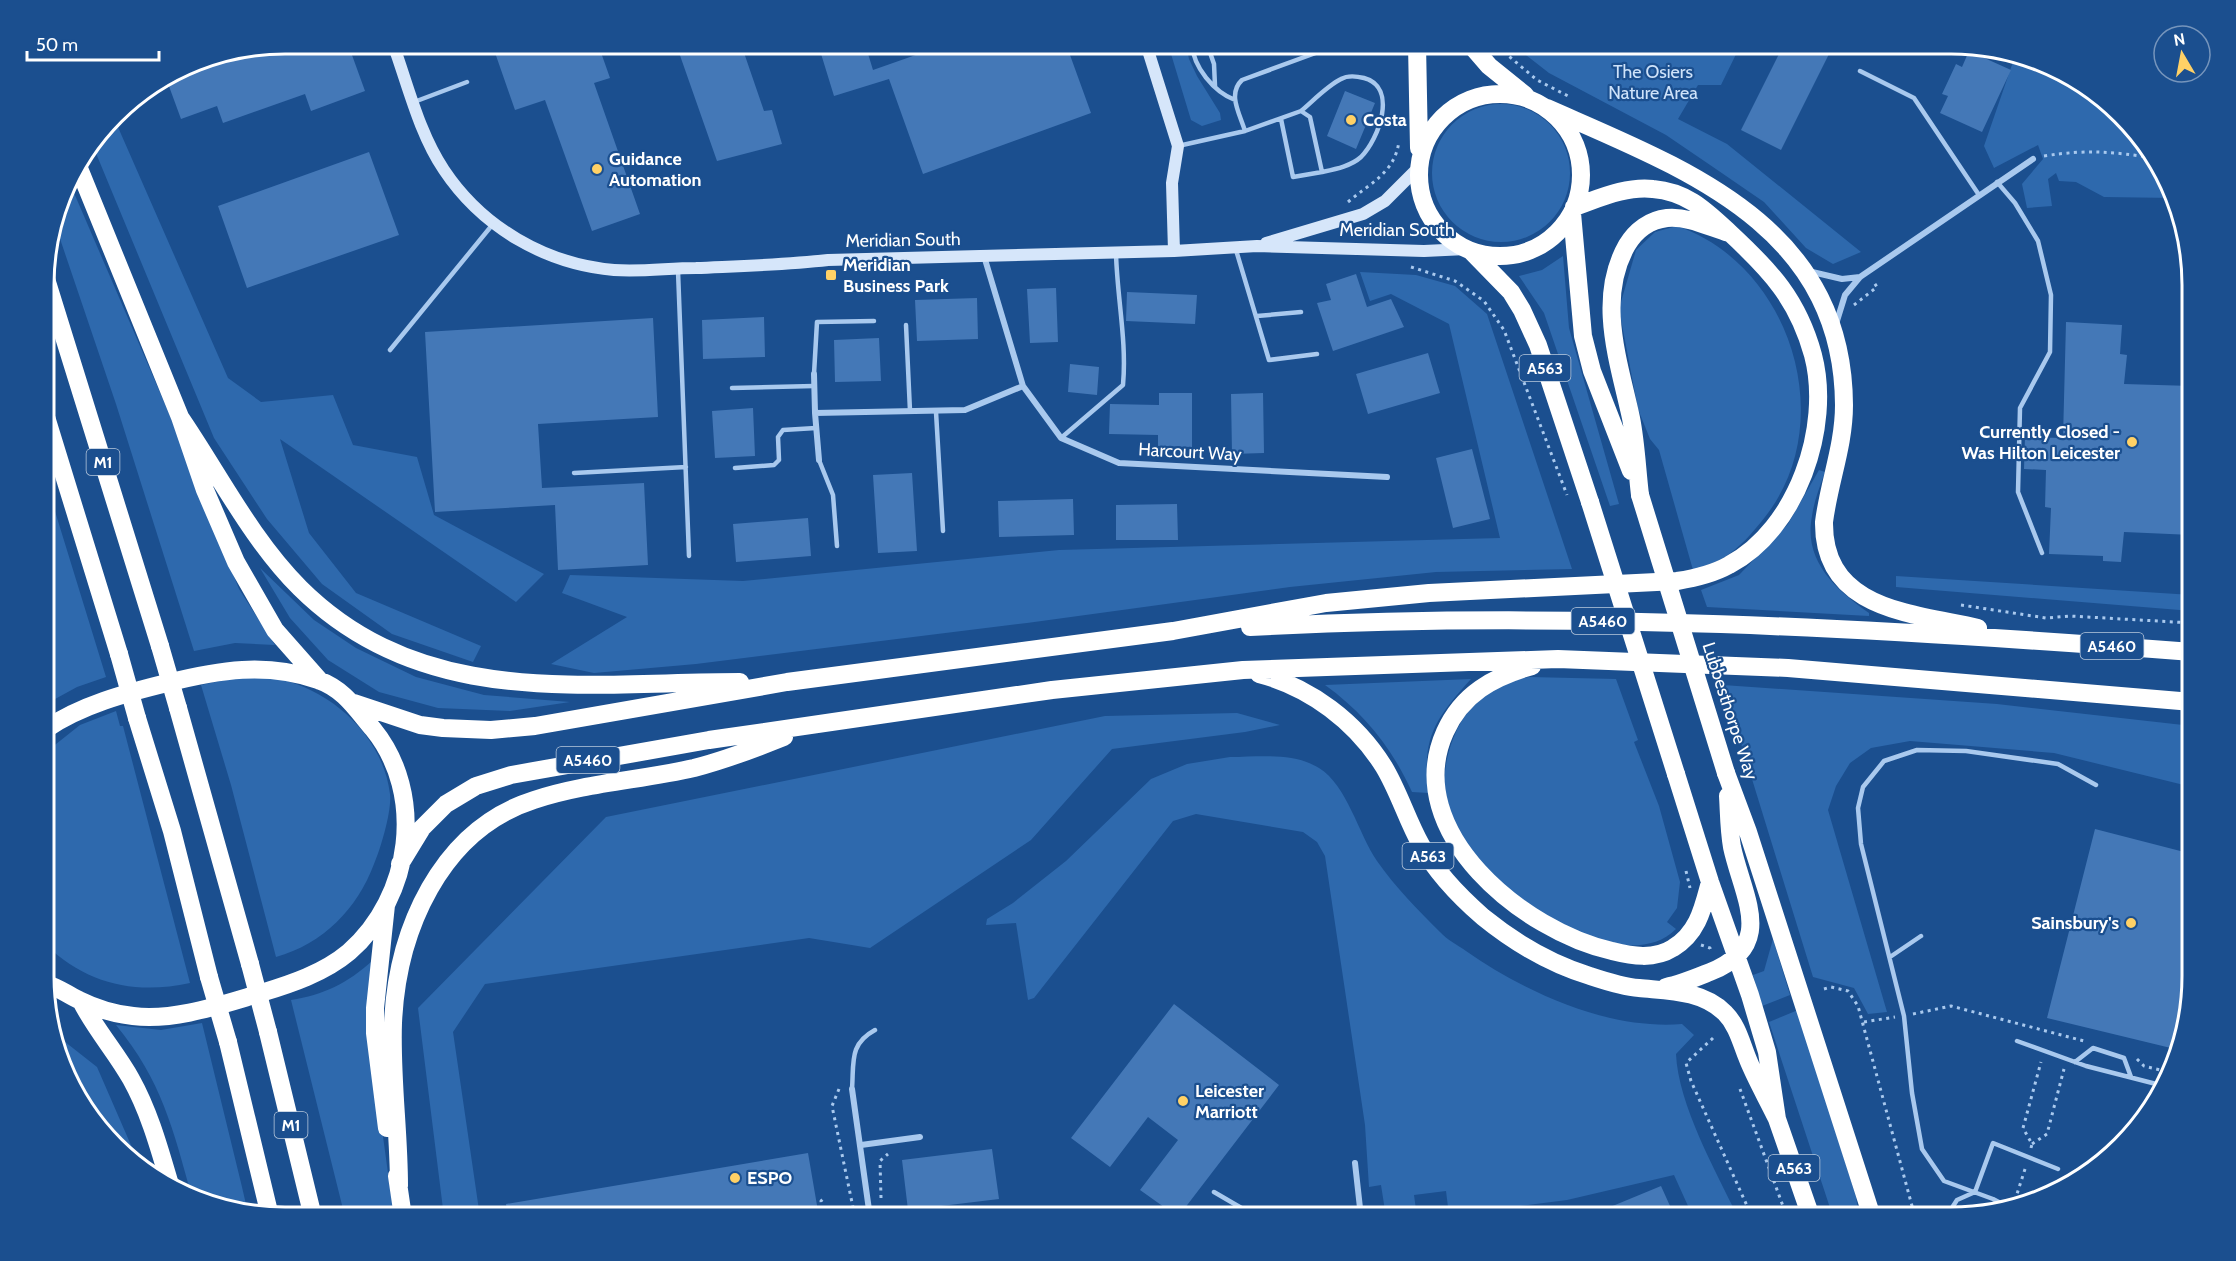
<svg xmlns="http://www.w3.org/2000/svg" width="2236" height="1261" font-family="Cabin,sans-serif">
<style>
.green{fill:#2e69ad}
.building{fill:#4478b7}
.lines{fill:none;stroke-linecap:round;stroke-linejoin:round}
.path{stroke:#a9c9ee;stroke-width:3;stroke-dasharray:3 4.5;stroke-linecap:butt}
.lane{stroke:#a9c9ee;stroke-width:4.5}
.street{stroke:#a9c9ee;stroke-width:6}
.secondary{stroke:#d6e6fa;stroke-width:12}
.highway{stroke:#fff;stroke-width:18}
.highway-bridge{stroke:#fff;stroke-width:18}
.poi-dot{fill:#ffd166;stroke:#1b4f8f;stroke-width:2}
.labels{text-anchor:middle;stroke-width:4.5;stroke-linejoin:round;paint-order:stroke}
.shield{fill:#1b4f8f;stroke:#bbcadd;stroke-width:1.5}
.shield-label{font-size:16px;font-weight:bold;fill:#fff}
.park-label{font-size:18px;fill:#cfe3fa;stroke:#1b4f8f}
.poi-label{font-size:18px;font-weight:bold;fill:#fff;stroke:#1b4f8f;text-anchor:start}
.street-label{font-size:18px;fill:#fff;stroke:#1b4f8f}
.rim{fill:none;stroke:#fff;stroke-width:3}
</style>
<rect width="100%" height="100%" fill="#1b4f8f"/>
<path class="green" d="M1168,44H1186L1189,59L1197,76L1220,113L1221,120L1202,126L1191,120Z
M1512,44H1741L1721,85H1698L1678,119L1727,144L1861,252L1833,264L1806,248L1764,202L1713,167L1666,135L1549,73Z
M2009,51L2072,76L2152,151L2175,198L2104,197L2076,182L2059,181L2056,173L2048,179L2052,206L2027,208L2022,184L2043,159L2038,145L1994,168L1984,146L2014,59Z
M1432 173a69 69 0 1 1 138 0a69 69 0 1 1-138 0Z
M114,118L228,378L261,402L333,395L353,445L417,457L434,515L544,574L516,602L280,439L309,533L356,593L481,646L473,662L392,634L322,584L267,519L214,438L93,146Z
M68,179L168,411L239,589L275,645L235,643L194,651L116,404L55,224Z
M1677,226C1791,265 1840,422 1765,517C1753,532 1740,548 1723,558C1714,563 1703,566 1693,570L1659,450L1650,439L1638,409L1619,309L1636,250L1655,232Z
M1563,256L1569,328L1619,504L1610,506L1544,313L1519,276L1542,270Z
M1360,272L1416,275L1455,286L1487,314L1572,569L1436,572L1290,587L1027,623L696,664L594,673L551,664L627,617L562,593L570,575L743,581L1059,550L1500,538L1449,324L1391,294L1370,301Z
M1819,470L1825,472C1820,486 1814,501 1812,516C1803,562 1837,590 1869,613V616L1707,607L1701,590L1739,575L1788,524Z
M46,482L106,677L77,687L46,704Z
M260,568L314,620L356,648L416,677L484,695L570,702L510,711L438,708L379,692L328,660L290,618Z
M1896,576L2192,595V611L1896,587Z
M238,677C252,678 266,677 279,679C333,691 383,737 390,794C392,810 381,848 374,864C357,909 323,944 276,957L231,785L201,685Z
M1529,677L1616,679L1638,740L1634,742L1659,806L1680,882L1677,908L1667,922L1676,929C1649,957 1597,944 1566,928C1553,921 1540,911 1528,903C1518,896 1506,890 1498,882C1480,864 1460,840 1450,816C1438,789 1446,749 1460,724C1473,700 1503,681 1529,677Z
M1471,679C1435,719 1421,738 1429,793L1412,792C1392,748 1364,713 1325,685Z
M1723,685L1997,704L2192,726V787L2054,753L1910,741L1871,748L1850,763L1836,786L1828,810L1887,1012L1868,1014L1854,988L1813,977Z
M116,711L120,726H123L190,983C135,995 87,984 46,945V752L80,725Z
M1237,713L1280,725L1245,732L1112,749L1031,840L870,948L809,938L485,984L453,1032L480,1217H444L418,1008L606,817L1105,716Z
M1230,757C1259,757 1293,752 1319,768C1347,785 1359,835 1377,861C1395,887 1418,910 1440,932C1447,940 1458,945 1466,951C1526,993 1608,1030 1682,1024L1694,1035L1676,1054C1678,1104 1716,1172 1738,1217H1693L1674,1175L1567,1200L1449,1215L1446,1191L1414,1195L1417,1217H1386L1381,1185L1369,1187L1365,1125L1325,856L1317,842L1303,832L1196,814L1173,821L1034,998L1028,1000L1016,923L986,925L987,919L1013,903L1066,861L1151,779L1187,764Z
M1773,939L1790,995L1762,1006L1753,975L1764,971Z
M372,961L369,1034L394,1217H345L291,1000C323,995 348,983 372,961Z
M1798,1010L1856,1197L1859,1217H1833L1769,1022Z
M202,1023L242,1187L248,1213L223,1209L192,1197C173,1129 162,1081 116,1025L161,1030Z
M55,1034L97,1067L137,1159L84,1110Z"/>
<path class="building" d="M285,44H348L365,91L311,111L305,94L223,123L217,106L181,119L166,78L193,62Z
M492,44H598L610,78L594,83L640,214L592,231L545,100L515,110Z
M676,44H741L764,111L772,110L782,144L717,161Z
M818,44H865L873,70L947,44H1066L1091,113L923,174L889,79L834,96Z
M1784,44H1834L1781,150L1741,130Z
M1969,51L2011,70L1982,132L1940,113L1948,96L1942,94L1956,64L1962,67Z
M1345,91L1375,103L1356,149L1327,136Z
M369,152L399,235L247,288L218,206Z
M1356,274L1367,307L1391,299L1404,327L1333,351L1317,303L1331,300L1326,284Z
M1056,288L1058,342L1030,343L1027,289Z
M1127,292L1197,295L1195,324L1126,321Z
M977,298L978,339L917,341L915,300Z
M764,317L765,357L703,359L702,320Z
M653,318L658,417L538,424L542,488L644,483L648,565L558,570L555,505L435,512L425,332Z
M2066,322L2122,325L2120,354L2127,355L2124,384L2192,386V535L2124,532L2121,562L2103,561V556L2049,554L2051,508L2045,507L2046,470L2024,469L2025,437L2063,438Z
M879,338L881,381L835,382L834,340Z
M1428,353L1440,393L1368,414L1356,374Z
M1070,364L1099,367L1097,395L1068,392Z
M1159,393H1192V447L1158,446V435L1109,434L1110,404L1159,405Z
M1263,393L1264,453L1232,454L1231,394Z
M753,408L755,456L715,458L712,411Z
M1472,449L1490,519L1453,528L1436,458Z
M912,473L917,551L878,553L873,475Z
M1073,499L1074,535L999,537L998,501Z
M1177,504L1178,540H1116V505Z
M808,518L811,556L736,562L733,524Z
M2095,829L2192,854V992L2175,1049L2047,1018Z
M1174,1004L1279,1085L1178,1217L1140,1190L1178,1140L1148,1117L1110,1167L1071,1138Z
M992,1149L999,1199L908,1210L902,1160Z
M808,1153L819,1217H508L506,1204Z
M1661,1186L1675,1217H1586Z"/>
<g class="lines">
<path class="path" d="M1498,47L1537,80L1568,96
M2044,156C2089,149 2112,152 2156,158
M1348,202C1370,183 1395,173 1399,141
M1411,267L1455,281L1484,301L1504,330L1567,495
M1854,305L1877,287L1873,281
M1961,605L2046,618L2070,616L2192,623
M1686,871L1690,888
M1701,945L1710,948L1712,953
M1824,989L1831,987L1848,991L1858,1006L1915,1217
M1913,1014L1951,1006L2084,1041
M1864,1022L1895,1017
M1713,1038L1686,1063L1691,1081L1752,1217
M2137,1059L2144,1066L2168,1072
M839,1089L832,1106L855,1217
M1740,1089L1787,1217
M2032,1144L2047,1134L2064,1069
M2031,1148L2032,1144L2023,1128L2041,1062
M881,1198L880,1161L888,1154
M2018,1200L2016,1197L2026,1166
M823,1217L821,1201L825,1197"/>
<path class="lane" d="M1192,44C1193,67 1214,92 1235,100
M1207,44L1214,64L1215,86
M1860,71L1914,98L1979,195
M414,102L467,82
M1301,111C1313,101 1327,86 1341,79C1348,75 1356,76 1364,78C1398,87 1379,139 1361,157C1351,166 1336,169 1322,172
M1245,131L1301,111L1310,117L1322,172L1293,177L1281,119
M1178,146L1245,131C1240,114 1227,94 1242,80L1321,51H1331L1352,44
M1997,182L2015,203L2038,241L2051,295L2050,352L2020,408L2018,492L2042,553
M1236,250L1269,360L1317,354
M678,271L689,556
M1257,316L1301,312
M906,325L910,411
M390,350L493,224
M814,374L817,322L874,321
M732,388L814,386
M936,412L943,531
M1061,438L1123,385C1127,341 1117,297 1116,253
M819,460L833,495L837,546
M735,468L774,465L779,460L778,437L783,430L816,428
M574,473L686,467
M1890,957L1921,936
M2017,1041L2086,1066L2164,1086
M2075,1062L2093,1048L2124,1058L2131,1077
M852,1089C854,1062 849,1044 875,1030
M1214,1192L1250,1213L1269,1217
M2010,1208L1993,1199L1944,1181L1922,1149L1912,1093L1904,1016L1861,844L1858,808L1863,787L1884,761L1917,750L1966,751L2058,764L2096,785
M1315,1217L1361,1211
M1946,1217L1957,1200L1975,1192L1993,1143L2058,1169"/>
<path class="street" d="M984,256L1023,386L1061,438L1119,463L1387,477
M1808,271L1842,279L1860,277
M1836,324L1845,295L1860,277L2033,159
M814,374L815,413L819,460
M815,413L965,410L1023,386
M852,1089L870,1217
M861,1145L920,1137
M1355,1163L1361,1217"/>
<path class="secondary" d="M393,44C408,85 419,133 444,170C482,227 545,264 614,270C642,272 669,268 696,268C740,266 784,265 828,260L1174,251L1257,246L1424,251L1466,249
M1146,44L1178,146L1172,183L1174,251
M1266,243L1363,214L1385,201L1418,168"/>
<path class="highway" d="M1417,44L1419,148
M1470,44L1489,66L1525,95
M1419 175a81 81 0 1 1 162 0a81 81 0 1 1-162 0Z
M1547,108C1685,169 1843,225 1844,405C1844,446 1829,482 1824,522C1823,610 1912,613 1978,628
M78,166L180,417L205,490L236,562L275,630L320,681
M1572,213L1583,336L1592,371L1631,471
M1471,251L1511,292L1522,310L1538,345L1590,502
M46,279L160,646
M46,417L119,654
M180,417C219,474 251,539 300,588C423,710 584,682 740,682
M1640,495C1637,470 1636,443 1631,418C1619,362 1596,299 1627,245C1636,230 1650,220 1667,218C1688,216 1709,227 1729,233
M1250,627C1564,610 1878,628 2192,652
M1532,666C1493,677 1462,694 1445,732C1400,832 1525,932 1612,951C1632,956 1654,960 1673,948C1698,933 1703,908 1710,882
M1259,674C1310,687 1356,722 1384,767C1399,792 1407,820 1421,845C1436,872 1460,897 1483,917C1515,943 1551,964 1590,976C1605,981 1623,987 1639,988C1668,991 1702,990 1725,1013C1737,1025 1741,1042 1747,1057C1755,1078 1767,1098 1777,1119
M354,703L420,725L443,728L491,730L535,726L787,682L1173,631L1326,603L1429,593L1677,581C1696,578 1713,574 1729,565C1797,529 1832,427 1813,355C1798,300 1771,271 1730,233C1706,211 1688,192 1653,189C1626,186 1600,198 1574,207
M178,708L250,964
M137,718L172,831L209,977
M46,729C81,705 126,693 167,683C219,670 266,662 318,680C344,689 356,709 373,729C426,794 412,897 349,952C324,973 291,984 261,993C220,1005 175,1021 133,1016C115,1014 95,1008 79,1000C68,995 58,987 46,984
M1726,773L1748,832L1872,1217
M1676,774L1710,882L1750,995L1767,1052L1777,1119L1811,1217
M400,864L422,828L446,804L476,786L511,775L709,740L1052,690L1243,670L1558,659L1788,668L2192,702
M386,905L375,1008V1033L387,1128
M1666,987C1681,984 1695,978 1710,972C1777,945 1743,898 1732,847C1729,830 1729,812 1728,796
M81,1001C95,1029 116,1052 131,1079C150,1113 160,1151 171,1188
M268,1032L313,1217
M228,1042L270,1216
M397,1176L403,1217
M399,1186C399,1132 391,1077 393,1023C397,931 440,830 534,800C585,783 642,780 694,768C725,760 754,749 784,737"/>
<path class="highway-bridge" d="M1640,495L1726,773
M1590,502L1676,774
M160,646L178,708
M119,654L137,718
M250,964L268,1032
M209,977L228,1042"/>
</g>
<g class="poi-dot">
<circle cx="1351" cy="120" r="6"/>
<circle cx="597" cy="169" r="6"/>
<rect x="825" y="269" width="12" height="12" rx="3"/>
<circle cx="2132" cy="442" r="6"/>
<circle cx="2131" cy="923" r="6"/>
<circle cx="1183" cy="1101" r="6"/>
<circle cx="735" cy="1178" r="6"/>
</g>
<g class="labels">
<g class="shield">
<rect x="1519.5" y="355" width="51" height="26" rx="4.5"/>
<rect x="86.5" y="449" width="33" height="26" rx="4.5"/>
<rect x="1571.5" y="608" width="63" height="26" rx="4.5"/>
<rect x="2080.5" y="633" width="63" height="26" rx="4.5"/>
<rect x="556.5" y="747" width="63" height="26" rx="4.5"/>
<rect x="1402.5" y="843" width="51" height="26" rx="4.5"/>
<rect x="274.5" y="1112" width="33" height="26" rx="4.5"/>
<rect x="1768.5" y="1155" width="51" height="26" rx="4.5"/>
</g>
<g class="shield-label">
<text x="1545" y="374">A563</text>
<text x="103" y="468">M1</text>
<text x="1603" y="627">A5460</text>
<text x="2112" y="652">A5460</text>
<text x="588" y="766">A5460</text>
<text x="1428" y="862">A563</text>
<text x="291" y="1131">M1</text>
<text x="1794" y="1174">A563</text>
</g>
<g class="park-label">
<text x="1653" y="78">The Osiers<tspan x="1653" dy="21">Nature Area</tspan></text>
</g>
<g class="poi-label">
<text x="1363" y="126">Costa</text>
<text x="609" y="165">Guidance<tspan x="609" dy="21">Automation</tspan></text>
<text x="843" y="271">Meridian<tspan x="843" dy="21">Business Park</tspan></text>
<text x="2120" y="438" text-anchor="end">Currently Closed -<tspan x="2120" dy="21">Was Hilton Leicester</tspan></text>
<text x="2119" y="929" text-anchor="end">Sainsbury's</text>
<text x="1195" y="1097">Leicester<tspan x="1195" dy="21">Marriott</tspan></text>
<text x="747" y="1184">ESPO</text>
</g>
<g class="street-label">
<text x="1397" y="236">Meridian South</text>
<text transform="translate(903 240) rotate(-1)" y="6">Meridian South</text>
<text transform="translate(1190 452) rotate(3)" y="6">Harcourt Way</text>
<text transform="translate(1730 711) rotate(72)" y="6">Lubbesthorpe Way</text>
</g>
</g>
<path d="M0 0H2236V1261H0ZM285 54H1951A231 231 0 0 1 2182 285V976A231 231 0 0 1 1951 1207H285A231 231 0 0 1 54 976V285A231 231 0 0 1 285 54Z" fill="#1b4f8f" fill-rule="evenodd"/>
<path class="rim" d="M285 54H1951A231 231 0 0 1 2182 285V976A231 231 0 0 1 1951 1207H285A231 231 0 0 1 54 976V285A231 231 0 0 1 285 54Z"/>
<g transform="translate(2182 54) rotate(350)"><circle r="28" fill="#1b4f8f" stroke="#7695bc" stroke-width="1.5"/>
<path d="M0-4.5L10 22L0 15L-10 22Z" fill="#ffd166"/>
<text y="-9" font-size="16" font-weight="bold" text-anchor="middle" fill="#ffffff">N</text>
</g>
<path d="M27 51v9h132v-9" fill="none" stroke="#ffffff" stroke-width="3"/>
<text x="36" y="51" font-size="18" fill="#ffffff" stroke="#1b4f8f" stroke-width="4.5" paint-order="stroke">50 m</text>
</svg>
